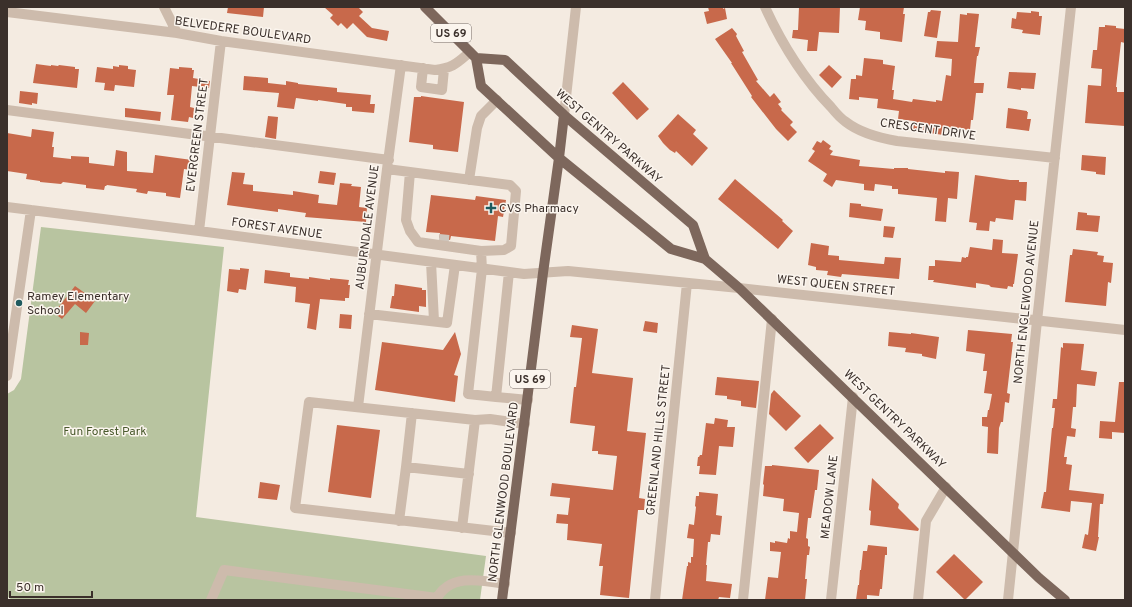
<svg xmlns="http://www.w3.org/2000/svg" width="1132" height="607" font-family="Overpass,sans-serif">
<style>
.green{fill:#b8c4a0}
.building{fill:#c8694b}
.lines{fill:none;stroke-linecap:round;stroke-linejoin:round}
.minor-tunnel{stroke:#cfc6bd;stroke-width:10;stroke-dasharray:10 5;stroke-linecap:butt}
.minor{stroke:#cdbbac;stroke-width:10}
.major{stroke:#7d675c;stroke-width:10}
.poi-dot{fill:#1f5a5e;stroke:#fbf5ee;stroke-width:1.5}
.labels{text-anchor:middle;stroke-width:3;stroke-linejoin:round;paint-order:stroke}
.shield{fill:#fbf5ee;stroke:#756b66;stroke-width:1}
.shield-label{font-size:11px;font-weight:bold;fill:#3b302b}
.street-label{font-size:12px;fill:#3b302b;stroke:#fbf5ee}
.poi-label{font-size:12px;fill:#3b302b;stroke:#fbf5ee;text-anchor:start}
.park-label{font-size:12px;fill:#4a5a2e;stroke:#fbf5ee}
</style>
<rect width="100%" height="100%" fill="#f4ebe1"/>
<path class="green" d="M41,227L224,247L196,517L486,556L480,600H12L7,596V394L14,390L21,379Z"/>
<path class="building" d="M228,7H264L263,17L227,13Z
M324,7H358L363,12L359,16L372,28L389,31L387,41L367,37L353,23L347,29L341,23L338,26L330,18L333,15Z
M708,7H723V9L725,8L727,19L707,24L704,12L709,11Z
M799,7H840L839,33L819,32L817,51H807L808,40L792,38L793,30H798Z
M860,7H904L903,14H905L902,42L880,39V32L865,30L866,21L858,20Z
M931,10L941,11L937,38L924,36L928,12H930Z
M1031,11L1039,12V16H1042L1040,35L1022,33L1023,30L1011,28L1012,18L1016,19L1017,12L1031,13Z
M967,13L979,14L975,47H980L978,56H977L974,83H984L983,93H976L973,120H971L970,130L945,127L944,135L913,131L914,121L898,119L899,111L877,108L878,99L859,97V100L849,99L851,79H856V75L862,76L864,58L883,60V64L895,66L892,90H894L893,99L912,102L913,99L936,102V100L942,101L946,75L951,76L952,59L935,57L937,41L958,42L960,14L967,15Z
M1105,25L1116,26V28L1125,29V43L1121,42L1116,87H1117V92H1125V126L1085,123L1088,85L1101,86L1102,69L1091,68L1093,50H1097L1099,27H1105Z
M732,28L737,34L736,36L744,51L742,52L758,80L756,81L770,97L774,93L781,102L778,104L782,109L781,110L793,122L790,125L797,132L788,141L776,129L751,97L752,96L731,63H732L715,39Z
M36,64L51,66V65L58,66L59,65L75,67V69H79L77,88L33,83Z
M119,65L128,66V69L136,70L134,87L115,85L114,91L104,90L105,83L95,82L97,67L113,69V66L119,67Z
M829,65L842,77L832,88L819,75Z
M179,67L192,68V70H194L193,78L210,81L209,88L192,86L190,107L194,108L193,118L189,117L188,122L171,120L174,95H167L170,68L179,69Z
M1009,72L1036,73L1034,89L1021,88V90L1007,88Z
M244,76L268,78V83L286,85V81L298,83V84L337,88V92L371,95L370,104H375L374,113L352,111V107H346V104L318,100V101L296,98L294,109L277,107L279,93L243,90Z
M623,82L649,109L637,120L612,93Z
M20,91L38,93L37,104L32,103V105L19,103Z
M421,96L464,102L458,152L433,149V145L409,142L414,97H421Z
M125,108L161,112L160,121L125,117Z
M1008,108L1027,111V112H1028L1027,119H1031L1029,131L1006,128Z
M678,114L696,130L693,134L708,148L692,166L676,151L675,153L670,150L663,143L658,136Z
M268,116L278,117L276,139L265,137Z
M32,129L54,132L52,147H54L53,157L71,159V156L89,157V163L114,166L116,150L127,152V171L153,173L155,155L192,160L191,170L184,169L180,198L166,196V193L148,191L147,194L136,192L137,189L107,185L106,186H105L104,190L86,188V185L63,182L61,184L40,182V181L26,179L27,174L7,171V133L31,137Z
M823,140L831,146L829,149L833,151L830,155L860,160L859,166L894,169V168H908V169L945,173V171L959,172L957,199L948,198L946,222L935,221L937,198L898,194V189H892V186L875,184L874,191L864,190V184L836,180L832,187L823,181L827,174L808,161L815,151L812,149L817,141L821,143Z
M1082,155L1106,157L1105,175L1096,174V172L1081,170Z
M320,171L336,173L334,185L318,183Z
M232,172L245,173L243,184L253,185V191L293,195V191L319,195L318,203L337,205L340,183L352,184L351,186L361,187L359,207L367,208L366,222L305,217L306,213L278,209V212L227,205Z
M975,175L1010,180H1019V182H1027L1026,201L1015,200L1013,220L996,218L995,222L990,221L989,231L976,230L977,223L969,222Z
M735,179L783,220L782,221L793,231L778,249L718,199Z
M431,195L475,200L476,196L506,200L503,217L498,216L495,241L451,236L450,240L439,238L440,233L426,232Z
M850,203L861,204V206L883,209L881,221L849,217Z
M1078,212L1087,213V215L1100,216L1098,232L1076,230Z
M884,226L895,227L893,238L883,237Z
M993,239L1003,240L1002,253L1018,254L1014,284H1013V287L1008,286L1007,289L991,287L989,285L976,283V288L933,282L934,280H928L929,266H935V260L961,262L962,257L966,258V257H968L970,247L992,250Z
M811,243L829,246L828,255L839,256V260L883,264H884L885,257L901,258L899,279L842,274L841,277L827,275L828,271L816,270V267L808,265Z
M1073,249L1098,252L1097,255L1104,256L1103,262L1113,263L1111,283L1108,282L1106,306L1065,302L1070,255H1072Z
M240,268L249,269L246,290L239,289L238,293L227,291L229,269L240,270Z
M265,270L290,273V277L309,279V277L330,280V278L349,280L348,285H350L349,298H345V301L320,299L316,330L307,328L310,304L295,302L296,287L264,283Z
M395,284L422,288V290H426V307L419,306V312L390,308L392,296H394Z
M75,286L82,291L95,301L86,313L75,304L62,319L54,313Z
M340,314L352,315L351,329L339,328Z
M645,321L658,323L657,333L643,331Z
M572,325L598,329L592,373L633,378L627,431L646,433L639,498L645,499L644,510H638L629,598L600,595L603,566H599L602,544L567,540L568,524L556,523L557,514L568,515L570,498L550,496L552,483L613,490L617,456L598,454V451H592L595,426L570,423L574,387H576L582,338L570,337Z
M968,330L1012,334L1011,342H1013L1007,393L1010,394L1009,403L1005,402L1003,422H1001L999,428L998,454L987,453L988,427L982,426V417H987L988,410H989L992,394L984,393L987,371H983L985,354L966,351Z
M80,332L89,333L88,345H80Z
M455,332L461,354L454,375L458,376L455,402L375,390L382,342L443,350Z
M889,332L911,334V333L939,337L936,359L922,356V354L905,352L906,348L888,346Z
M1063,343L1084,344L1081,370L1097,372L1095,386L1077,384L1076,407H1073L1071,428L1076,429L1075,437L1067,436L1064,457H1067L1066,464L1072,465L1069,490L1104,494L1103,504H1100L1098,537H1099L1096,551L1082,548L1085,534L1088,535L1092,503L1071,501L1070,512L1041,508L1044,492H1046L1052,428H1053L1055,408H1052L1053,399H1057L1061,347L1063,348Z
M717,377L759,381L756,408L741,406V401L727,399V396L715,395Z
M1119,382H1125V433L1112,432V439L1099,438L1100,421L1115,422Z
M774,390L801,416L786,431L769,414L771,394Z
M715,418L728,420L727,427H735L733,447L719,446L716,475L699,474L700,466H697L698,457H699L700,455H702L706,423L714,424Z
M820,424L834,438L808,463L794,448Z
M337,425L380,430L371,498L328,492Z
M772,465L819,470L817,490H815L811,518H808L806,538L808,539V546L810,547L809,555H807L805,579H807L805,600H765L768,577L778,578L781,552L770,551V542L775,543V541L787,543L788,538L790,539V531L797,532L799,513L783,511L784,499L763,496L764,485L763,484L765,466H772Z
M872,478L899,504L898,508L919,529L918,531L870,525L871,511L869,510Z
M260,482L280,485L277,500L258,498Z
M699,492L718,494L716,515L722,516L720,535L711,534L710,542H708L706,565H707L706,581L732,584L730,598L719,597L718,600H682L687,566H688V562L691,563V557H693L694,539L687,538L689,524L694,525L696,507L695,506L696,496H699Z
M868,545L887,547V555H885L882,589H880L879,596L867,595V600H856L858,585H859L860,570H861L863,551H867Z
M954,554L983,582L965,600L936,572Z"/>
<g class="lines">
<path class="minor-tunnel" d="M439,239L450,240"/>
<path class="minor" d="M164,7L177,33
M765,7C782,44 802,77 831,107C835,112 840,118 846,122C860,133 880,138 897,141L1055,158
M7,12L177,33L221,41L435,70C453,68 457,63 470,52
M423,68L421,87L442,90L444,69
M7,110L389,160
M564,115L576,7
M387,169L510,185L516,191L511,246L504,250L481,251L482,269L468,394L496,397L509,272
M410,172L406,220L410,231L418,242L481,251
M469,180L477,128L481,116L497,100
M7,207L199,231L524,274L568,271L739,288L1125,330
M199,231L221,41
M431,262L434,321
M369,314L447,323L455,265
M7,376L31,210
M496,397L528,400
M358,407L387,169L401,65
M412,413L406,467L469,474
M475,420L490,419L525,424
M399,521L406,467
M462,528L475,420L309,402L295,508L511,533
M211,600L224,570L437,598
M436,600C449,573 481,580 505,584
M655,600L687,283
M743,600L772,319
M831,600L853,397
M918,600L926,521L946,487
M1008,600L1037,321L1071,7"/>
<path class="major" d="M425,7L476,58L481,86L559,158L671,249L705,259L739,288L1039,578L1065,600
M476,58L505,60L564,115L693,225L705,259
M502,600L543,273L559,158L564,115"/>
</g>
<g class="poi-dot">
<path d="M489 202h4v4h4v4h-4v4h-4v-4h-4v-4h4z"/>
<circle cx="19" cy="303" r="4"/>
</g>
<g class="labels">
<g class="shield">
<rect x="431" y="24" width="40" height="18" rx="3"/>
<rect x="510" y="370" width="40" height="18" rx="3"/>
</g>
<g class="shield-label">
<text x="451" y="37">US 69</text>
<text x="530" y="383">US 69</text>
</g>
<g class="street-label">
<text transform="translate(243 30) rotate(8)" y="4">BELVEDERE BOULEVARD</text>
<text transform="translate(928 129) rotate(8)" y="4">CRESCENT DRIVE</text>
<text transform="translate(197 135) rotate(-83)" y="4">EVERGREEN STREET</text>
<text transform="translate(609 136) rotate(41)" y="4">WEST GENTRY PARKWAY</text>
<text transform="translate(367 227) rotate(-83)" y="4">AUBURNDALE AVENUE</text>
<text transform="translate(277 228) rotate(8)" y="4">FOREST AVENUE</text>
<text transform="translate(836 285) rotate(6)" y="4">WEST QUEEN STREET</text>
<text transform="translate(1026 302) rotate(-84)" y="4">NORTH ENGLEWOOD AVENUE</text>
<text transform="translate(895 419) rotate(44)" y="4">WEST GENTRY PARKWAY</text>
<text transform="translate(658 440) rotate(-84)" y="4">GREENLAND HILLS STREET</text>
<text transform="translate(503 492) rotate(-83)" y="4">NORTH GLENWOOD BOULEVARD</text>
<text transform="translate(829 497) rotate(-84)" y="4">MEADOW LANE</text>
</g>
<g class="poi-label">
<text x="499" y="212">CVS Pharmacy</text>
<text x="27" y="300">Ramey Elementary<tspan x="27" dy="14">School</tspan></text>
</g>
<g class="park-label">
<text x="105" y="435">Fun Forest Park</text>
</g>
</g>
<rect width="1132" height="607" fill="none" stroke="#3b302b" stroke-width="16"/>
<path d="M10 591v6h82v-6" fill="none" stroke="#3b302b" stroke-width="2"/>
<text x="16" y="591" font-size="12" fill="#3b302b" stroke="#fbf5ee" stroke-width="3" paint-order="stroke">50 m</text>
</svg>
